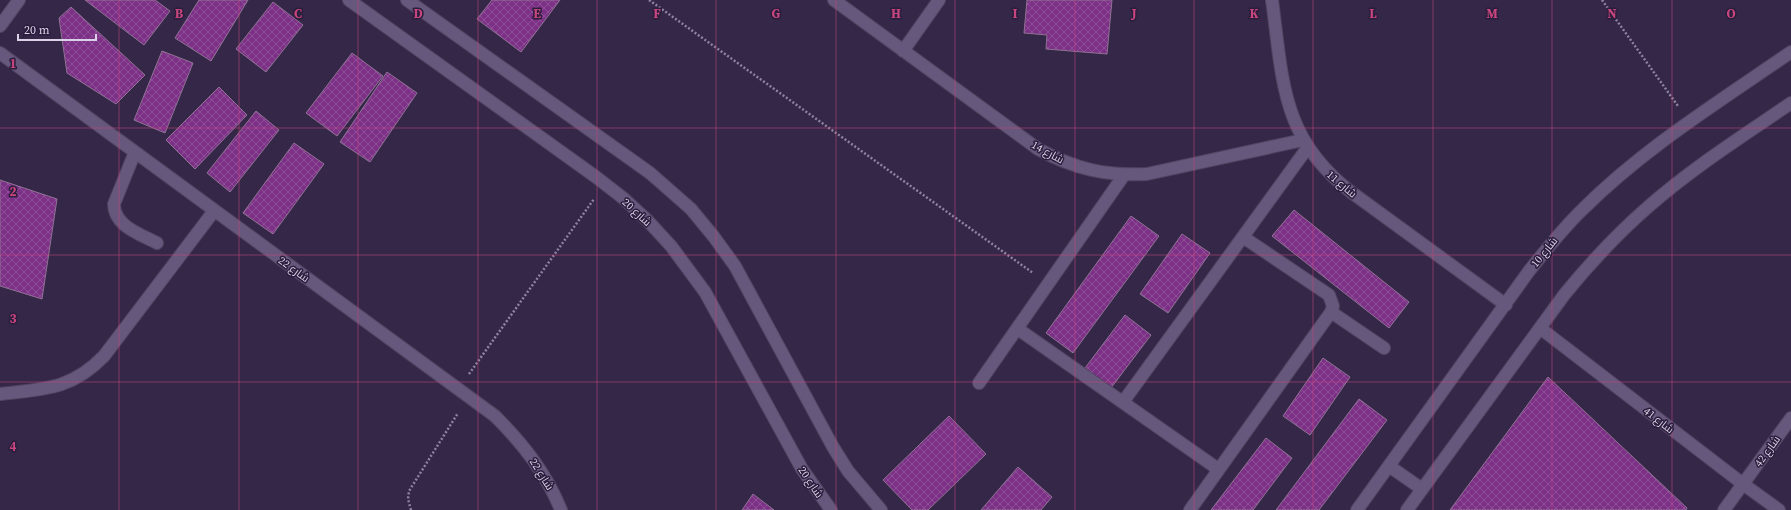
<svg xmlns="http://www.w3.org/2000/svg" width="1791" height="510" font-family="'Source Serif 4',Cairo,serif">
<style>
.building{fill:url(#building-cross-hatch);stroke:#8f7293}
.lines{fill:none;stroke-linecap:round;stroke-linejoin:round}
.minor-casing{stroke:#514561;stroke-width:14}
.path{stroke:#8e849f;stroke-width:2.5;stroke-dasharray:2 2;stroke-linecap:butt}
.minor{stroke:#66577c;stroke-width:12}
.grid{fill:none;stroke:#c8467e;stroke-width:1;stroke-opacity:0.55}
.labels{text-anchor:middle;stroke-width:3;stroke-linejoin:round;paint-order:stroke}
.street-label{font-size:11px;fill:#dad2e8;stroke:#2b1d3d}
.grid-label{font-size:13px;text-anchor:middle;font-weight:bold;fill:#c8467e;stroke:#2b1d3d;stroke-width:3;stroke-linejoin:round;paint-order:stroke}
</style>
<defs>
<pattern id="building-cross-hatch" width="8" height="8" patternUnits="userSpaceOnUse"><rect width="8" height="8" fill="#7c3187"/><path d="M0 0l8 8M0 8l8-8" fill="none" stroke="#8e4e98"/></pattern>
</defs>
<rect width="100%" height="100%" fill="#342748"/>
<path class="building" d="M85,0H155L170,11L144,45Z
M199,0H248L211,61L175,38Z
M492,0H560L521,52L477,19Z
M1027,0H1112L1107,54L1046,49L1047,35L1024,33Z
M273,2L303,25L266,72L236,49Z
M71,7L145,75L116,104L67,73L59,18Z
M162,51L193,63L165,133L134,120Z
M352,53L383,76L337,136L306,113Z
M387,72L417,93L370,162L340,142Z
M219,87L247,115L195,169L166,140Z
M256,111L279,130L230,192L207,173Z
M294,143L324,164L273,234L243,213Z
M0,180L57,199L42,299L0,286Z
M1294,210L1409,302L1389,328L1272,236Z
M1131,216L1159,236L1073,353L1046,333Z
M1182,234L1210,253L1168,313L1140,294Z
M1125,315L1151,335L1111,388L1085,368Z
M1323,358L1350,377L1310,435L1283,416Z
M1548,377L1687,508L1686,510H1450Z
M1359,399L1387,420L1319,510H1276Z
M949,416L986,454L928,510H912L883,480Z
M1266,438L1292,458L1253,510H1211Z
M1018,467L1052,497L1041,510H981Z
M753,494L774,510H742Z"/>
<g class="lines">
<defs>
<path id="minor" d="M349,0L596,177L623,198L648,221L671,246L705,292L802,469L831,510
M407,0L650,173L691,209L714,237L735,266L833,447L848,471L881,510
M834,0L1038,149C1075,169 1105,176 1147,174L1303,140
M1272,0C1283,81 1281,138 1351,192L1506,305
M0,26L19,0
M903,51L939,0
M0,53L495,416C523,444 546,473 561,510
M135,152L114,204C114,226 140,234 157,243
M1331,312L1384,348
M1540,328L1743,484L1779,510
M1018,329L1218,469
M979,383L1124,175
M0,394C44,389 71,390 104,356L214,211
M1123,402L1308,147
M1389,466L1422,489
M1190,510L1331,312L1333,306L1329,295L1243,237
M1357,510L1529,271C1546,250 1563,228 1583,209C1644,148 1720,101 1791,52
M1407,510L1564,295C1590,263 1617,234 1648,207C1692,168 1743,136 1791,103
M1724,510L1791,418"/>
</defs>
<use href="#minor" class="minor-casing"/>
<path class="path" d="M649,0L1033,273
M1602,0L1678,106
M469,374L594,199
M411,510L408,499L409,491L458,413"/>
<use href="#minor" class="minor"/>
</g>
<path class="grid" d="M119,0V510M239,0V510M358,0V510M478,0V510M597,0V510M716,0V510M836,0V510M955,0V510M1075,0V510M1194,0V510M1313,0V510M1433,0V510M1552,0V510M1672,0V510M0,128H1791M0,255H1791M0,382H1791"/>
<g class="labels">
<g class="street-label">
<text transform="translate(1048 152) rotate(29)" y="4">شارع 14</text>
<text transform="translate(1342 184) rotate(40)" y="4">شارع 11</text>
<text transform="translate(637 212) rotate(43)" y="4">شارع 20</text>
<text transform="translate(1544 252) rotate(-51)" y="4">شارع 10</text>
<text transform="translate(294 269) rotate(36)" y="4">شارع 22</text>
<text transform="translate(1659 420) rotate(38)" y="4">شارع 41</text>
<text transform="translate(1767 451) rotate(-54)" y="4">شارع 42</text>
<text transform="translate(542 474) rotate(58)" y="4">شارع 22</text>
<text transform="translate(811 482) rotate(56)" y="4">شارع 20</text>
</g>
</g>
<g class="grid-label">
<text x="179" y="18">B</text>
<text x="298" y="18">C</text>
<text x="418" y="18">D</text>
<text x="537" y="18">E</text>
<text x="657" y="18">F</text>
<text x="776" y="18">G</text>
<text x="896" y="18">H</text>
<text x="1015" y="18">I</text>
<text x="1134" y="18">J</text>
<text x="1254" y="18">K</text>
<text x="1373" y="18">L</text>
<text x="1492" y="18">M</text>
<text x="1612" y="18">N</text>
<text x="1731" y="18">O</text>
<text x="13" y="68">1</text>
<text x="13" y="196">2</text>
<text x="13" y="323">3</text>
<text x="13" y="451">4</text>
</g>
<path d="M18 34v6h78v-6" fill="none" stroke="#dad2e8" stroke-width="2"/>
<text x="24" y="34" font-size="12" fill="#dad2e8" stroke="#2b1d3d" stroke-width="3" paint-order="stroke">20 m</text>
</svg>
